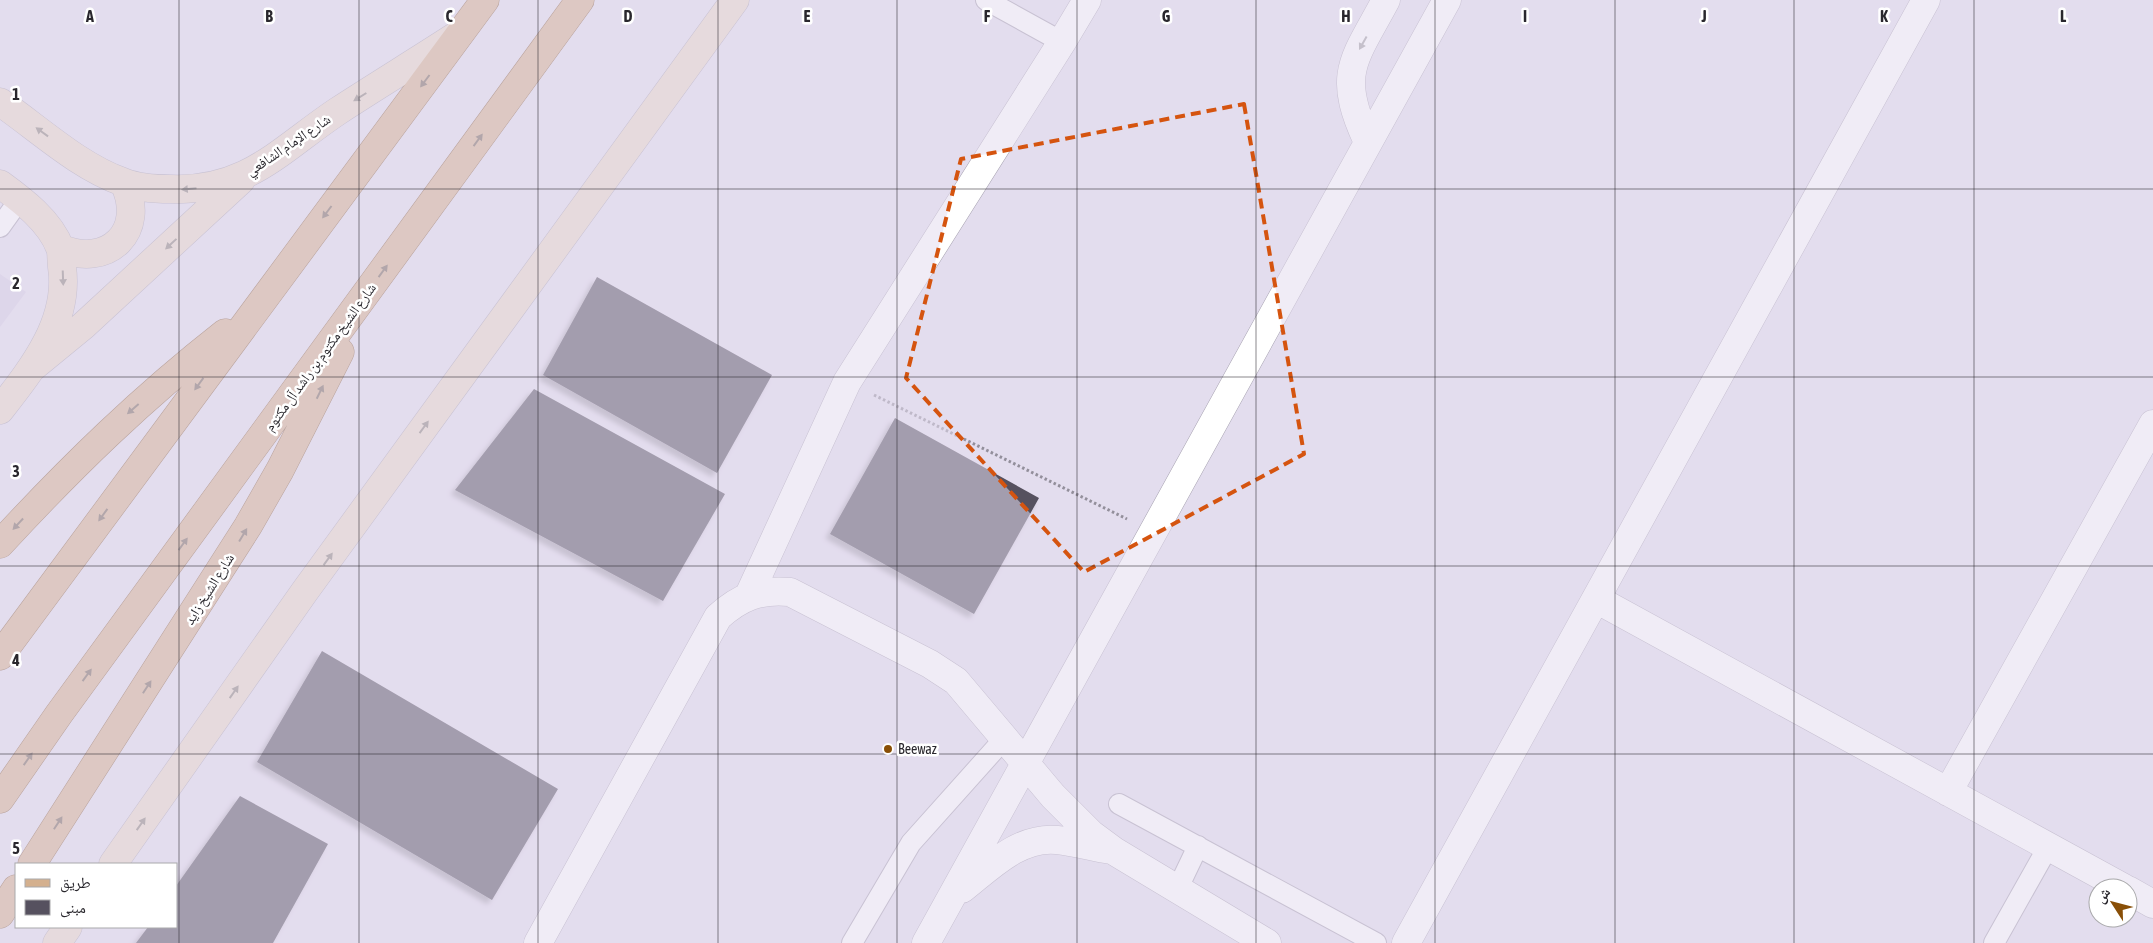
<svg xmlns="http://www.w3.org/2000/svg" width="2153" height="943" font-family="'Asap Condensed','Noto Naskh Arabic',sans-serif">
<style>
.built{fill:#d6cee4}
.building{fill:#56515f;filter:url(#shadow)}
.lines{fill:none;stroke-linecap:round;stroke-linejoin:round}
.lane-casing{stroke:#a7a2b1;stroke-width:22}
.street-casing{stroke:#a7a2b1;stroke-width:29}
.secondary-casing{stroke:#a7a2b1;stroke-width:29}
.primary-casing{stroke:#855e3b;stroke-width:29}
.path{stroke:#938f9b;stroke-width:3;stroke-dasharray:2.5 2.5;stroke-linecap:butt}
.lane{stroke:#fff;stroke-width:20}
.street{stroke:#fff;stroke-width:28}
.secondary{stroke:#e9d8c7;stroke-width:28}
.primary{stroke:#d4b08e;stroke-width:28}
.oneway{fill:#9f9ea0}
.oneway2{fill:#766559}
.oneway3{fill:#89807a}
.marked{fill:none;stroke:#d5540f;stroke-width:4;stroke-dasharray:10 6;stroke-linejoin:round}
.grid{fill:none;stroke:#29272d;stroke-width:1;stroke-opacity:0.55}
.poi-dot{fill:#894f07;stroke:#fff;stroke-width:2}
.labels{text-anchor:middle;stroke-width:5;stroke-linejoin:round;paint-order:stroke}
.street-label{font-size:14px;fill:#29272d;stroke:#fff}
.poi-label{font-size:14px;fill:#29272d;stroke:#fff;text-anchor:start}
.grid-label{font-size:16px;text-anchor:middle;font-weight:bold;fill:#29272d;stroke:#fff;stroke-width:5;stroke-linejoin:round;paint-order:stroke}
</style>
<defs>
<filter id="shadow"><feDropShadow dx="-4.5" dy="4.5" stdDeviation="2.5" flood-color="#0004"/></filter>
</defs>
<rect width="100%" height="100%" fill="#e3ddee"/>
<path class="built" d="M0,274L26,292L0,327Z"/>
<path class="building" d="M597,277L772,375L717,473L543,375Z
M534,389L725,494L663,601L455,490Z
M895,418L1039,498L974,614L830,534Z
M322,651L558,789L492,900L257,762Z
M240,796L328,844L273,943H136L148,927H176V886Z"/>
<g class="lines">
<defs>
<path id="lane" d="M986,0L1062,42
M0,227L20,199
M1119,804L1376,943
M1178,888L1198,846
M852,943L911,843L1004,739
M1994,943L2048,847"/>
<path id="street" d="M1367,140C1336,73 1354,60 1386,0
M749,595L847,382L1062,42L1087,0
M1596,599L2124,888
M1948,792L2153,424
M962,889C989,868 1019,836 1057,840C1075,842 1093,847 1111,850
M2128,890L2153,904
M538,943L718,617C740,597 760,589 790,592L930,664L956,681L1053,796L1091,834L1114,851L1267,943
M926,943L1447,0
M1406,943L1926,0"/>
<path id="secondary" d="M0,102C39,129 78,166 123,182C138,188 156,189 171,189C247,192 281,149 338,111C378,85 419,60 459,34
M0,184C22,200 50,221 60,248C62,253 61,261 62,267C70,322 32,369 0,410
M60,248C108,269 147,231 124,183
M33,367L83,326L241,180
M113,864L305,591L735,0
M57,943L68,927"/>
<path id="primary" d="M0,544C72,466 142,398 225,333
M0,656L485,0
M0,799L59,714L580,0
M32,864L248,526L280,470L340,352
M0,914L16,889"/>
</defs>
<use href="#lane" class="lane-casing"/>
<use href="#street" class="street-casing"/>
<use href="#secondary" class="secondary-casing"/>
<use href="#primary" class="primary-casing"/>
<path class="path" d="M874,395L1127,519"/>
<use href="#lane" class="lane"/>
<use href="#street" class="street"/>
<use href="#secondary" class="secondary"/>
<use href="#primary" class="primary"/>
</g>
<defs><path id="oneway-solid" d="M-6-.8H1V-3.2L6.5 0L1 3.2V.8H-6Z" transform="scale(1.25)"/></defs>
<use class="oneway" href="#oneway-solid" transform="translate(1363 43) rotate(119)"/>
<g class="oneway2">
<use href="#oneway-solid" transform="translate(425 81) rotate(127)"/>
<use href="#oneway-solid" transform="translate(478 140) rotate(-54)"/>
<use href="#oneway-solid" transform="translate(327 212) rotate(127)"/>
<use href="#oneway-solid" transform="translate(383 271) rotate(-54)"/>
<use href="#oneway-solid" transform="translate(199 384) rotate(126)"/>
<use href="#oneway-solid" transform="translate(320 392) rotate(-64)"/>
<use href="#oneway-solid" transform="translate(133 409) rotate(139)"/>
<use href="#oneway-solid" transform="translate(103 515) rotate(126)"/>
<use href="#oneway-solid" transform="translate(18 524) rotate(133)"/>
<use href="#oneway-solid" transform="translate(243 535) rotate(-59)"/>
<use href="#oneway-solid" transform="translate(183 544) rotate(-54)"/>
<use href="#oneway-solid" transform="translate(87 675) rotate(-54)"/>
<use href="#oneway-solid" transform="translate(147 687) rotate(-57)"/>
<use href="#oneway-solid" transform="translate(28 759) rotate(-55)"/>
<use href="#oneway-solid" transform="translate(58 823) rotate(-57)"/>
</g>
<g class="oneway3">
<use href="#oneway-solid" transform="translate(360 97) rotate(148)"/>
<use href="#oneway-solid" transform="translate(42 132) rotate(-144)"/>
<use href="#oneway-solid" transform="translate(189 189) rotate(175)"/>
<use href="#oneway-solid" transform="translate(171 244) rotate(137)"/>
<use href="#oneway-solid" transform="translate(63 278) rotate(88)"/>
<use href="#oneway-solid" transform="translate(424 427) rotate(-54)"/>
<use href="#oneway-solid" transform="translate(328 559) rotate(-54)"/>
<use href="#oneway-solid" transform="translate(234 692) rotate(-55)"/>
<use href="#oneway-solid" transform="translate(141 824) rotate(-55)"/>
</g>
<path d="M0 0H2153V943H0ZM1244,104L1304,454L1084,572L906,378L961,159Z" fill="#e3ddee" fill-opacity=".55" fill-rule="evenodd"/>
<path class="marked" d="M1244,104L1304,454L1084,572L906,378L961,159Z"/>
<path class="grid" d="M179,0V943M359,0V943M538,0V943M718,0V943M897,0V943M1077,0V943M1256,0V943M1435,0V943M1615,0V943M1794,0V943M1974,0V943M0,189H2153M0,377H2153M0,566H2153M0,754H2153"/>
<circle class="poi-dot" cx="888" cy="749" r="5"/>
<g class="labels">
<g class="street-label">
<text transform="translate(288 145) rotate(-34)" y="5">شارع الإمام الشافعي</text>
<text transform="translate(320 357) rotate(-54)" y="5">شارع الشيخ مكتوم بن راشد آل مكتوم</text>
<text transform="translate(209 589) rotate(-58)" y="5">شارع الشيخ زايد</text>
</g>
<g class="poi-label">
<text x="898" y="754">Beewaz</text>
</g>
</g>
<g class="grid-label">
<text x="90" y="22">A</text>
<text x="269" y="22">B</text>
<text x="449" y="22">C</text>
<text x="628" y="22">D</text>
<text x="807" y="22">E</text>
<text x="987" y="22">F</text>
<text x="1166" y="22">G</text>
<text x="1346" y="22">H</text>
<text x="1525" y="22">I</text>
<text x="1704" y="22">J</text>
<text x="1884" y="22">K</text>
<text x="2063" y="22">L</text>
<text x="16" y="100">1</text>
<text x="16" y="289">2</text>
<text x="16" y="477">3</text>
<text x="16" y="666">4</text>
<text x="16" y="854">5</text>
</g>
<rect x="15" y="863" width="162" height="65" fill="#ffffff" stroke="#a9a9ab"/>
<rect x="25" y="879" width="25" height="8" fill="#d4b08e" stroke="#a9a9ab"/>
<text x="60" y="888" font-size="15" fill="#29272d">طريق</text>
<rect x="25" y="900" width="25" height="15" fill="#56515f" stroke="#a9a9ab"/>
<text x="60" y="913" font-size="15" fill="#29272d">مبنى</text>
<g transform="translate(2113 903) rotate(306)"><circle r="24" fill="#ffffff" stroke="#a9a9ab"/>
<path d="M0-4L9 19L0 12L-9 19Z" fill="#894f07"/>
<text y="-8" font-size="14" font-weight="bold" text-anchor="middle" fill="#29272d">ش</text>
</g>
</svg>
